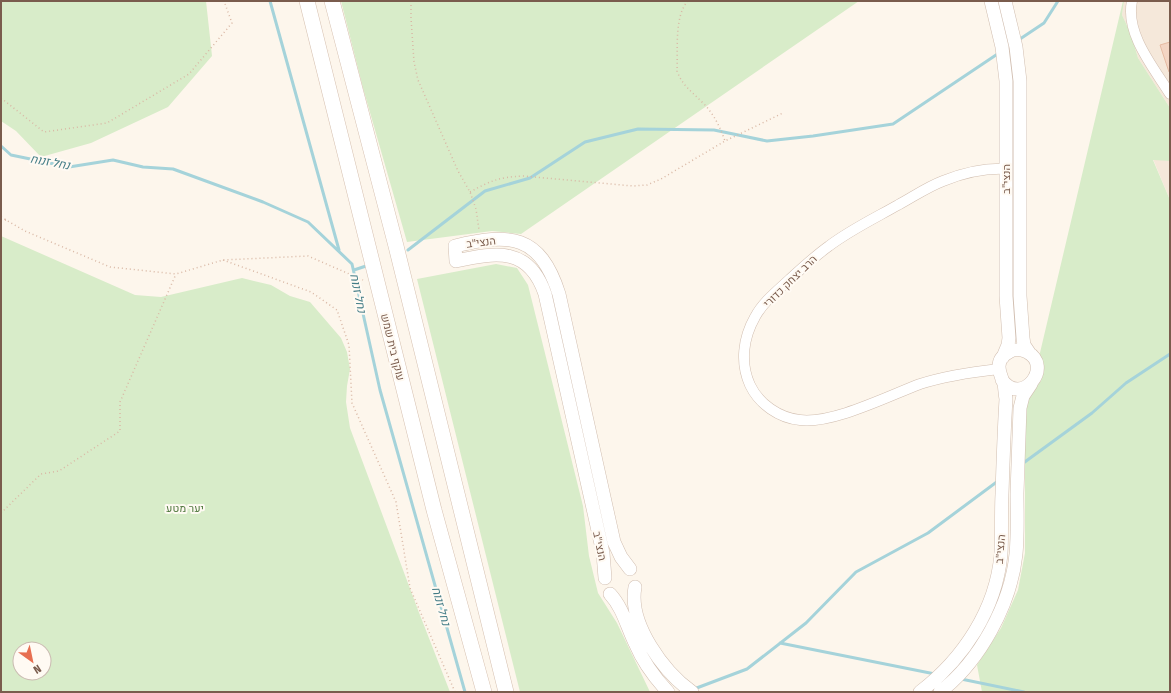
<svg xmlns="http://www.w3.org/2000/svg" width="1171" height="693" font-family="'Fira Sans Condensed',Heebo,sans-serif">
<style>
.residential{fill:#f5e8da}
.green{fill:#d8ecc9;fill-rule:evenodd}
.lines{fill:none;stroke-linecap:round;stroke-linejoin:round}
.stream{stroke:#a5d3da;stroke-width:3}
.building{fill:#f3d5c3;stroke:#e6bba3}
.minor-casing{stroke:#d1beb0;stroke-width:11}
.tertiary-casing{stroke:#d1beb0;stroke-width:14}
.secondary-casing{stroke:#d6c0b0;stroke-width:16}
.path{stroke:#d9b8a5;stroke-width:1.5;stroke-dasharray:1 3;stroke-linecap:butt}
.minor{stroke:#fff;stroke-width:10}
.tertiary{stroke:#fff;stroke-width:13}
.secondary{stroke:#fff;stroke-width:15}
.labels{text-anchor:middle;stroke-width:4;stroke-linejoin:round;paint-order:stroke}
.street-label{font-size:11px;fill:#7a5c4d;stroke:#fffaf3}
.park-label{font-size:11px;fill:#537a41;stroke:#fffaf3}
.water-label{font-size:12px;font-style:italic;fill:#437c86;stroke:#fffaf3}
</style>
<rect width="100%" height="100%" fill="#fdf6ec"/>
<path class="residential" d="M1124,1H1170V108L1138,58L1131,34L1122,15Z
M1153,159L1170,161V200Z"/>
<path class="green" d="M1,1H206L212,56L168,107L91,143L41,157L16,131L1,121Z
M341,1H859L521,234L492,231L407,242L363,88Z
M1123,1H1124L1122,15L1131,34L1138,58L1170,108V161L1153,160L1170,200V692H982L977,665L1001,628L1018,590L1025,553V406L1030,394L1041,381L1043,368L1039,357Z
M1,236L135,295L161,297L242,278L271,285L290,296L310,302L341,338L347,352L350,369L347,386L346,402L350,428L418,610L450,692H1ZM20,649H44V673H20Z
M496,264L517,268L528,285L583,506L589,556L598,593L617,623L650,692H520L417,279Z"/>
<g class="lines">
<path class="stream" d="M270,1L339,250
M1017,41L1044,23L1058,1
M1,146L11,155L69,167L113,160L143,167L173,169L263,202L308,222L352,264L380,390L465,692
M408,250L485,191L530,178L585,142L638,129L714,130L767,141L813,136L893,124L999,53
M354,270L366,266
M1022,464L1092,413L1126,383L1170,354
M780,643L935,674
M961,679L1024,692
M694,689L747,669L806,623L856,572L928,533L998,481"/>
</g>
<path class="building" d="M1170,42V72H1169L1160,45Z"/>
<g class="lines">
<defs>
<path id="minor" d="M1132,1C1125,34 1154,68 1170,94
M999,369C972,372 945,376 920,384C888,396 833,424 800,420C779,418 759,404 750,385C740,363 743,338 755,317C763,302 777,291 790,279C802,268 815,256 829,246C850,230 875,218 898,205C913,197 927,187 943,181C963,173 985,168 1006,169"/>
<path id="tertiary" d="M991,1L1002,47L1006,81V296L1009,338L1008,345L1003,357
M1005,1L1016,47L1020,81V296L1023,338L1024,345L1030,354
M605,578L603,553L545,294C529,247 497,252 456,261L455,246C510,233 540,234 559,294L614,542L621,557L630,569
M635,587C628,624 664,672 692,692
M610,594C623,608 627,627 635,643C643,662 654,677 668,692
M920,692C963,659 996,610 1001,554C1002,534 1001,514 1002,494C1003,462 1004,431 1006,399C1005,394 1005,389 1004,384C999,372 994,360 1009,352C1014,349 1021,349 1027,352C1054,366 1022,407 1002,380
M940,692C980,661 1011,604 1016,554C1018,533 1017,513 1017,493C1018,464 1019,436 1020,408L1023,396L1031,384"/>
<path id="secondary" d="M307,1L434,510L484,692
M332,1L396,246L506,692"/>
</defs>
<use href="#minor" class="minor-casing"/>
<use href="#tertiary" class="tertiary-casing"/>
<use href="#secondary" class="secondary-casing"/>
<path class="path" d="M411,1V18L414,62L418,80L458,171L470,192L476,209L479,230
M688,1C674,15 678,52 677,71C682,85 692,92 703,103C714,114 720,127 725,141
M1,98L44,132L107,123L189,74L232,23L224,1
M470,192C490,181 499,177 523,176L633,186L647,185L661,179L725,141L783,113
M1,217L25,231L110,267L176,274L223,260L308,256L363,280
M1,220H6
M223,260L311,292L337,310L349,345L352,403L396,502L410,588L455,692
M1,513L41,474L59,471L120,431V402L176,274"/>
<use href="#minor" class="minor"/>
<use href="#tertiary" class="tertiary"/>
<use href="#secondary" class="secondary"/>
</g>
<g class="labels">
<g class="street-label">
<text transform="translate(1006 179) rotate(-90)" y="4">הנצי"ב</text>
<text transform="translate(481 242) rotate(-7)" y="4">הנצי"ב</text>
<text transform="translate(790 281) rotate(-44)" y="4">הרב יצחק כדורי</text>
<text transform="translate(393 347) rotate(76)" y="4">עוקף בית שמש</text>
<text transform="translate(600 546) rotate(78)" y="4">הנצי"ב</text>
<text transform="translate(1000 549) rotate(-85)" y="4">הנצי"ב</text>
</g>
<g class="park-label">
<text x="185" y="512">יער מטע</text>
</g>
<g class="water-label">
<text transform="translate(50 162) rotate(10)" y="4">נחל זנוח</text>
<text transform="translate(358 293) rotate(78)" y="4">נחל זנוח</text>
<text transform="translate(441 606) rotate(74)" y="4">נחל זנוח</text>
</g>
</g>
<rect width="1171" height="693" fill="none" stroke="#7a5c4d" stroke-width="4"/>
<g transform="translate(32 661) rotate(147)"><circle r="19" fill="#fffaf3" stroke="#cabbb1"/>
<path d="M0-3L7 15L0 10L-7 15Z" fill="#e76f51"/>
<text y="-6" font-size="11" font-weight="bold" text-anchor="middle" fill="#7a5c4d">N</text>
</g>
</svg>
